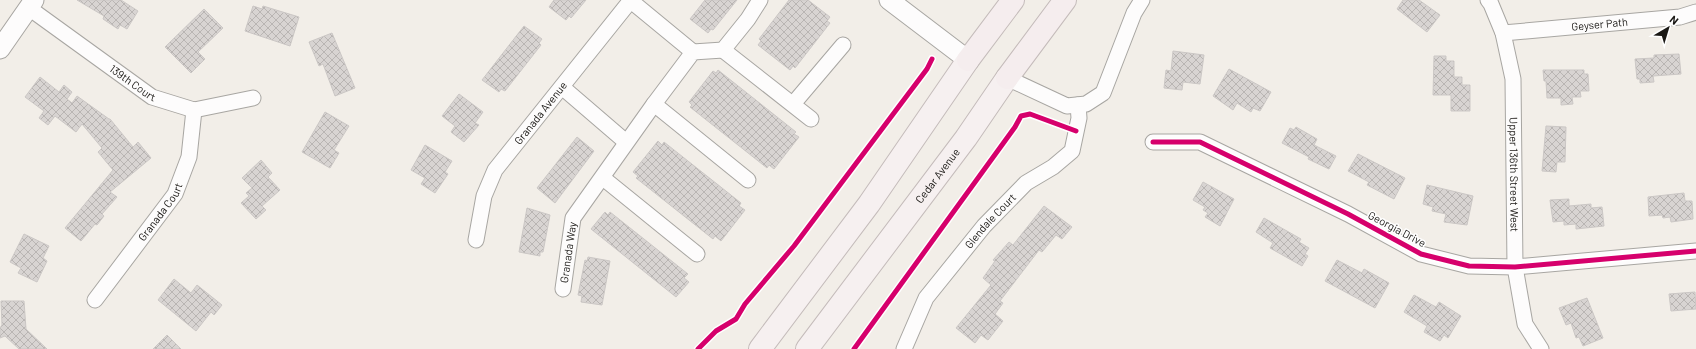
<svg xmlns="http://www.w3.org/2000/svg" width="1696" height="349" font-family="Barlow,sans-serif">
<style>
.building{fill:url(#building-cross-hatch);stroke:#cbc7c5}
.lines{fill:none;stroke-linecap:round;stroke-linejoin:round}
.minor-casing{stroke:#a8a6a2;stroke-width:17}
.tertiary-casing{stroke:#a8a6a2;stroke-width:21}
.trunk-casing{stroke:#c4bbba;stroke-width:24}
.motorway-casing{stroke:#c4bbba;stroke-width:24}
.minor{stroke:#fdfcfc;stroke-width:15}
.tertiary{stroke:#fdfcfc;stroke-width:19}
.trunk{stroke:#f6f0f0;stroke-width:22}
.motorway{stroke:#f5edee;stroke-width:22}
.cycleway-casing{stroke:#fff;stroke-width:8}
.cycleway{stroke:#d6006c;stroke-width:5}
.labels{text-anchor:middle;stroke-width:3;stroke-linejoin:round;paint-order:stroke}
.street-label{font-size:11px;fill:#1a1815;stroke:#fff}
</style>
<defs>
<pattern id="building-cross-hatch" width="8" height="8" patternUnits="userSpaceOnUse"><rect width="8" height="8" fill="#d8d4d2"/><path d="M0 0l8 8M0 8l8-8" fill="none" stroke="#b9b5b3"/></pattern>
</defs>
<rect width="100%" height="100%" fill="#f2eee8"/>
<path class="building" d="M77,0H121L138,11L127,29L120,25L118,29L103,19L104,16Z
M554,0H586L571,18L569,16L566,20L549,7Z
M705,0H737L713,30L711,29L708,33L690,19Z
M789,0H808L830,17L827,21L830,23L795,68L793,66L790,70L758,45L761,41L759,39Z
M1403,0H1419L1440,15L1427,32L1397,9Z
M253,6L262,9L263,6L299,17L290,46L245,31Z
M204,9L223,28L198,52L205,59L191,73L165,47Z
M524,26L542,39L539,43L541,45L505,91L501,89L499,92L482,80Z
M332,33L355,88L335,96L323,64L319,66L309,42Z
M1173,51L1204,55L1200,84L1183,82L1182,90L1164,88L1166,70L1171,71Z
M1679,54L1681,74L1653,76L1654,82L1640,83V79H1637L1635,59L1654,58V55Z
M1434,56H1446V61H1454V77H1462V85H1470V111H1451V95H1433Z
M1229,69L1271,92L1260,111L1253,108L1251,112L1237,103L1233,110L1213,96Z
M718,70L796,132L794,134L799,137L774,169L769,165L767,168L690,107L692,105L689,102L713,71L716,73Z
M1543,70H1584V74H1588L1589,91H1580L1581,97H1572L1573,104L1561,105V98H1547L1546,81H1544Z
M40,77L59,92L64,85L72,92L67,99L72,103L77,96L109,119H110L133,147L138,142L151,158L110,192L117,197L102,214L104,216L97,225L95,224L81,241L65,228L113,170L98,152L102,148L82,124L76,132L55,116L48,125L39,118L44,111L25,97Z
M459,94L483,112L475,123L479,125L464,142L451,132L455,126L442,116Z
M325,112L349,126L334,150L339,153L330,168L302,152Z
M1546,126L1566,127L1565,162H1557L1556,172L1542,171Z
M1296,127L1317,139L1314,145L1336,156L1329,169L1308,159L1309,157L1282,143L1290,128L1294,130Z
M577,137L594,151L555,203L537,188Z
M658,141L662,145L664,142L741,203L739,206L745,210L721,241L715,236L713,239L636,178L638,176L633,172Z
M425,145L452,161L445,172L448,174L435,193L421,184L425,178L411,170Z
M1358,154L1405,178L1394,199L1367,185L1369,182L1348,171Z
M261,160L272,173L268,177L280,190L262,206L266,210L256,219L241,203L249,196L246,193L252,188L242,178Z
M1203,182L1234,199L1220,226L1205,217L1208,213L1203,210L1205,207L1193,200Z
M1427,185L1473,196L1467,225L1444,222L1446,214L1432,211L1433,207L1423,204Z
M1684,193L1685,201H1692L1693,219L1671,222L1670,217L1663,218L1662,215L1649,216L1648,197Z
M1569,199V206L1591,204V208L1602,207L1604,226L1576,229V224L1564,225V221L1553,222L1550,200Z
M1044,206L1072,227L1062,239L1056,235L1042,252L1039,250L1000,301L1003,303L995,314L1003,321L988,340L981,335L975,343L956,328L991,285L983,278L995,261L993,260L1009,242L1013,245Z
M527,208L550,215L543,252H540V256L519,252Z
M605,212L608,215L610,212L688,274L684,278L689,282L676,297L591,229Z
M1264,218L1301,239L1299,242L1309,248L1305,254L1308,256L1302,266L1270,248L1273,243L1256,232Z
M24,234L49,246L43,258L47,261L37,282L18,273L21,268L10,262Z
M588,257L610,261L602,305L581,302L582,296L578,295L585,260L587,261Z
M1337,260L1362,273L1364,269L1389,283L1375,308L1325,281Z
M174,279L191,293L197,285L222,305L214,315L211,312L196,331L158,300Z
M1695,292L1696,309L1671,311L1669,294Z
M1414,295L1436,307L1439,302L1461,316L1448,338L1444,335L1440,341L1424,332L1427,326L1404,312Z
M1587,298L1603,338L1583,346L1579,337L1576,338L1571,323L1566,325L1559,308Z
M1,301H24L26,329L47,349H19L5,336L0,338V328L2,325Z
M167,335L181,349H153Z"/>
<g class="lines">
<defs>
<g id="minor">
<path id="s1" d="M1488,0L1491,4L1503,33L1513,79L1515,267L1525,324L1541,349"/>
<path d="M631,1L693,52"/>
<path id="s2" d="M29,8L152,97L194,110L253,98"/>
<path id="s3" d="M1503,33L1680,17L1696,12"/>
<path d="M723,50L811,119"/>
<path d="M1007,78L1067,106L1086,104L1103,93L1134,13L1142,0"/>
<path d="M562,87L626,142"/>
<path d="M654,104L748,180"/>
<path d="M793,104L843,45"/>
<path d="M1153,142H1200L1348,214L1421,254L1469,266L1515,267L1696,251"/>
<path d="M603,178L697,254"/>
<path id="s4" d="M476,240L484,196L495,170L631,0"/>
<path id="s5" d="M563,289L573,218L654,104L693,52L723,50L748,19L760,0"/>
<path id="s6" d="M95,300L175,194L189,157L194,110"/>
<path id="s7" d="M904,349L926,298L984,226L1026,183L1053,167L1072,151L1079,118L1078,105"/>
</g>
<path id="tertiary" d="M889,0L968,60
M0,49L34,0"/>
<g id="trunk">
<path d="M760,349L869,204L968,60"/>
<path id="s8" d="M807,349L966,138L1007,78"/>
</g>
<path id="motorway" d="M968,60L1013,0
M1007,78L1065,0"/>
</defs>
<use href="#minor" class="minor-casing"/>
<use href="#tertiary" class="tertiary-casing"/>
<use href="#trunk" class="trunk-casing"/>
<use href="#motorway" class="motorway-casing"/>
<use href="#minor" class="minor"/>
<use href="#tertiary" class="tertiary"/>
<use href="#trunk" class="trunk"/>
<use href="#motorway" class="motorway"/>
<defs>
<path id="cycleway" d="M1153,142H1200L1348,214L1421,254L1469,266L1515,267L1696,251
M698,349L716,331L736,319L745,304L794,246L927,69L932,59
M854,349L1015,127L1021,116L1030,114L1076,131"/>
</defs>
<use href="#cycleway" class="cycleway-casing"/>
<use href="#cycleway" class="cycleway"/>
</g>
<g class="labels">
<g class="street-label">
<text dy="4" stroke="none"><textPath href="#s3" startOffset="97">Geyser Path</textPath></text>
<text dy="4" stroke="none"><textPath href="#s2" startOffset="128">139th Court</textPath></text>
<text dy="4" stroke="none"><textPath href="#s4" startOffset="146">Granada Avenue</textPath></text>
<text dy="4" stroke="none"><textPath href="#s1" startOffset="179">Upper 136th Street West</textPath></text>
<text dy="4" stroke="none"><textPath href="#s8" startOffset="217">Cedar Avenue</textPath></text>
<text dy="4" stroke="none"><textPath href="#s6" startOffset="110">Granada Court</textPath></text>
<text dy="4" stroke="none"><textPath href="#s7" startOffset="156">Glendale Court</textPath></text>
<text transform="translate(1397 229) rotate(28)" y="4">Georgia Drive</text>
<text dy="4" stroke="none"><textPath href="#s5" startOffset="37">Granada Way</textPath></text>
</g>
</g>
<g transform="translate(1668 28) rotate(38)" stroke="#ffffff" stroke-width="3" paint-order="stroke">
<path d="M0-3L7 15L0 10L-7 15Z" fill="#1a1815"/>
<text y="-6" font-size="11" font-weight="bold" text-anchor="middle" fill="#1a1815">N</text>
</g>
</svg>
